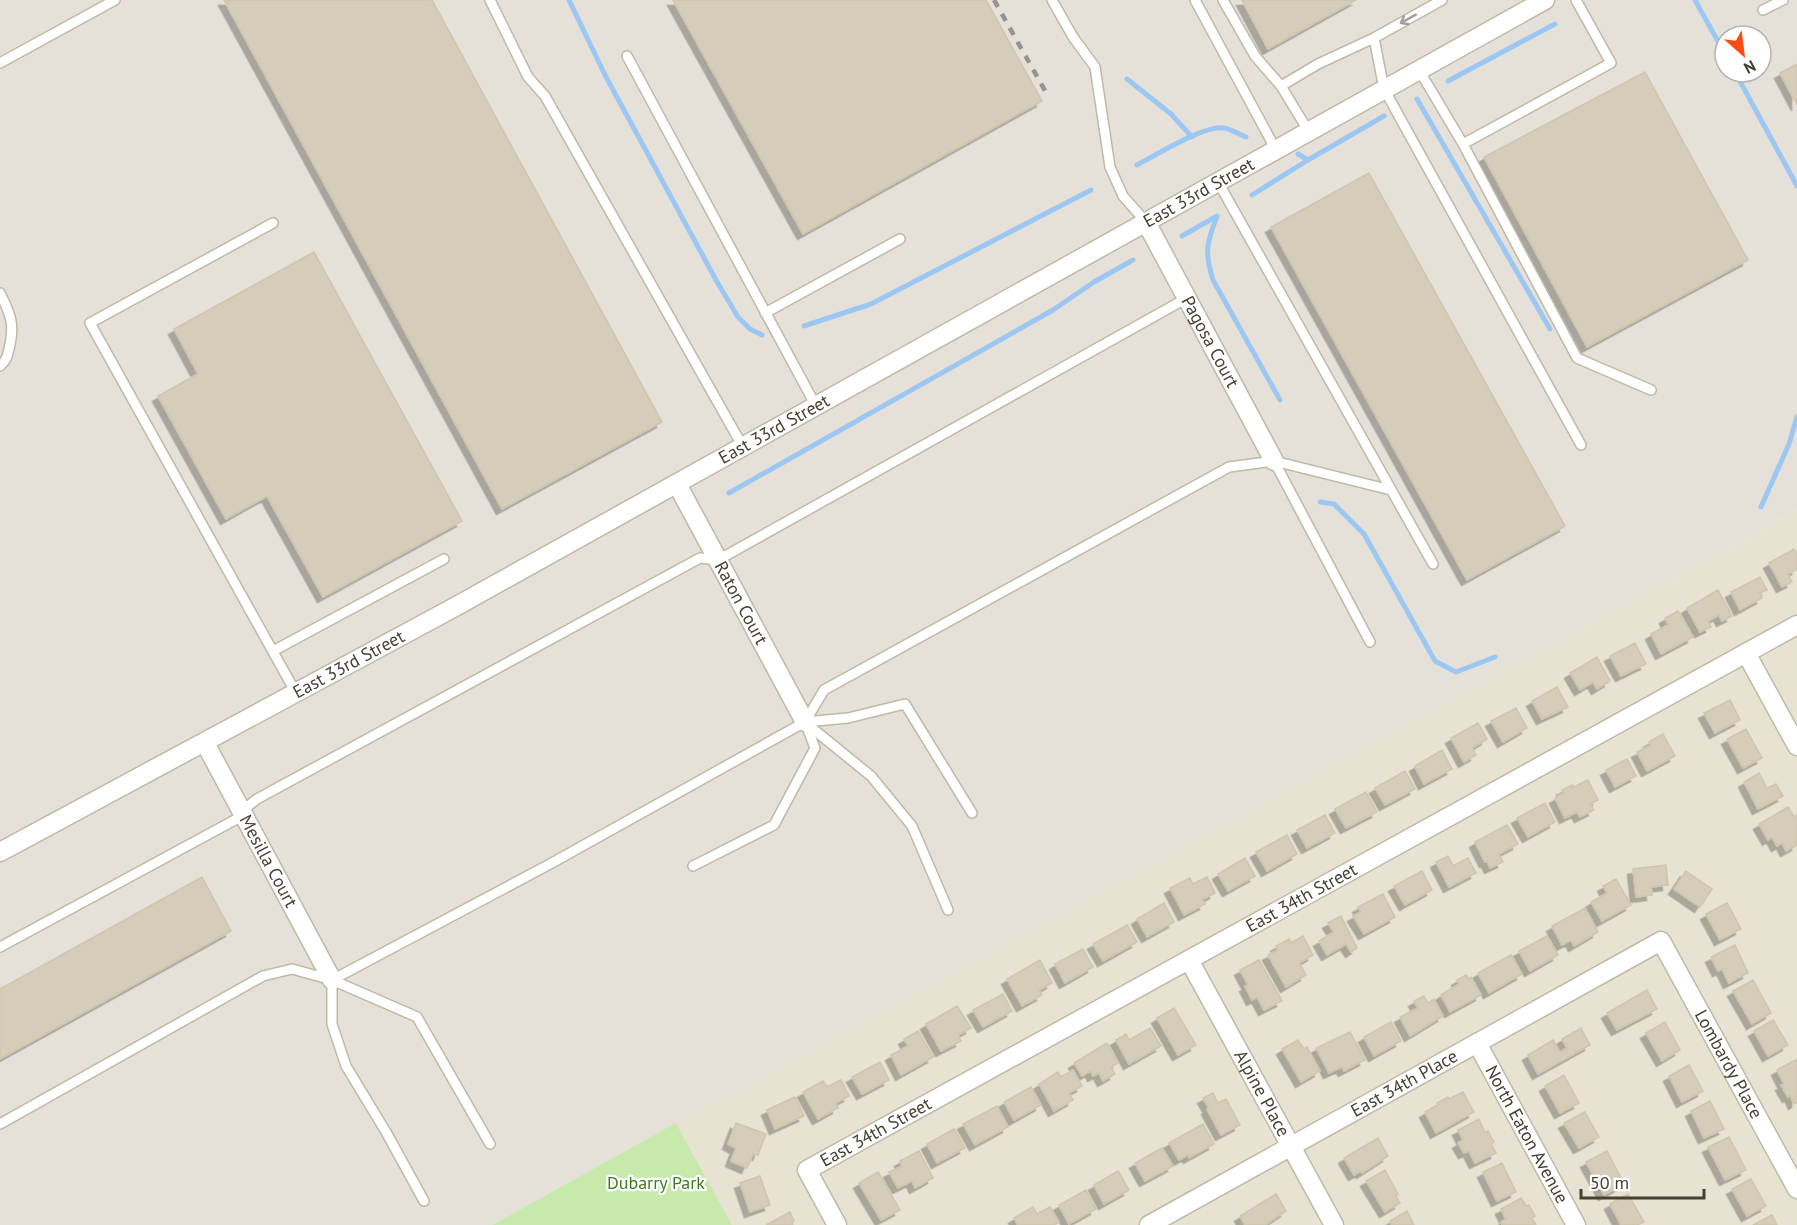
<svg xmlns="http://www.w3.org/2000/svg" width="1797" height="1225" font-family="'PT Sans',sans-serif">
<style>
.residential{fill:#e7e2d2}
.industrial{fill:#e5e1d9;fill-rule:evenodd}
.green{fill:#c7e9ab}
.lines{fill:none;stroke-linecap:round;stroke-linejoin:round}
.stream{stroke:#9dc7f3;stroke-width:5}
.building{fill:#d5cdb9;stroke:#d0c5ac;stroke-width:1.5;filter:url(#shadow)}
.service-casing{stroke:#bfb9a6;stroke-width:12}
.minor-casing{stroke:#bfb9a6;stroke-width:21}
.service{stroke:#fff;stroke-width:9}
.minor{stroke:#fff;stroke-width:18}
.rail{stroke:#949494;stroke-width:4.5;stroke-dasharray:8 8;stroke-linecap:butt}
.oneway{stroke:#a2a09a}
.labels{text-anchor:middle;stroke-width:4.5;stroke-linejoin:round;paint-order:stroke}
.street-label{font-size:18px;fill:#454034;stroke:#fff}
.park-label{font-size:18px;fill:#3c7925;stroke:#fff}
</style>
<defs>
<filter id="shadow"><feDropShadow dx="-5.5" dy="5.5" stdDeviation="0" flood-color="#0004"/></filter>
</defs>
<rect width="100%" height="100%" fill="#f3f0e4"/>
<path class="residential" d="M1797,509V1225H732L676,1123Z"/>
<path class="industrial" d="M0,0H1797V509L492,1225H0ZM1725,36H1761V72H1725Z"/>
<path class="green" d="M676,1123L732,1225H492Z"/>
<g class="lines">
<path class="stream" d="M569,0L605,75L716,280L738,317L750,329L762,335
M1695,0L1725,54
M1735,72L1797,186
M1127,79L1171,114L1192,137
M1448,81L1555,24
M1417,99L1550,329
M1298,154L1308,160L1384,116
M1137,165C1156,155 1204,125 1224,128C1231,129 1239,134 1246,137
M1252,195L1308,160
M1217,216C1207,242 1204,252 1213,280L1280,400
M1182,236L1217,216
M804,326L871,304L1091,190
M729,493L1053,310L1094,282L1133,260
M1320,502L1334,504L1364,534L1435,661L1456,672L1495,657
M1761,507L1789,444L1797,417"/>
</g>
<path class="building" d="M224,0H432L662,422L502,509Z
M673,0H986L1042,101L803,234Z
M1242,0H1356L1268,49Z
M1797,64V105L1780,73Z
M1645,72L1748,260L1587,347L1484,157Z
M1369,173L1565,526L1467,580L1271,227Z
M314,252L462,521L323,597L267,496L226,519L158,396L198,374L174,329Z
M1794,549L1797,554V569L1788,574L1792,582L1782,587L1769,563Z
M1760,577L1767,590L1759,593L1762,598L1740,610L1731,592Z
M1718,590L1732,616L1722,621L1719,615L1708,621L1711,627L1700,632L1687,608Z
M1678,611L1693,637L1661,654L1651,634L1668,625L1665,618Z
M1635,643L1646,664L1621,676L1610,656Z
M1597,657L1610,681L1597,689L1593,682L1580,690L1570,673Z
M1557,687L1568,707L1542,719L1532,701Z
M1730,700L1740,720L1715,733L1704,713Z
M1516,708L1527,728L1503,742L1491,721Z
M1478,723L1487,739L1472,748L1476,755L1464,762L1451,738Z
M1746,729L1762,758L1743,768L1727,739Z
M1663,734L1675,756L1647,771L1637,752L1651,745L1649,742Z
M1442,750L1452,769L1424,784L1415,766Z
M1627,759L1636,776L1615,787L1606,770Z
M1405,771L1415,789L1385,805L1375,788Z
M1759,773L1767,788L1776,784L1783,796L1758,809L1744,782Z
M1588,780L1598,800L1590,804L1594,810L1580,817L1577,812L1565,818L1555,798L1564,793L1562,790L1572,785L1574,787Z
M1366,792L1377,812L1346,828L1335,809Z
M1545,803L1555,822L1528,837L1517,818Z
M1788,807L1794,817L1797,815V845L1786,851L1782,843L1777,846L1772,837L1768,840L1759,824Z
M1325,815L1335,833L1307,848L1297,830Z
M1507,825L1518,844L1499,854L1503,862L1490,868L1487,861L1485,862L1475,842Z
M1287,835L1297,854L1267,871L1256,852Z
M1448,856L1453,866L1468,858L1476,873L1449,887L1436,862Z
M1245,858L1255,876L1228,891L1218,874Z
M1666,865L1668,885L1651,887L1652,895L1636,897L1633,869Z
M1422,871L1432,890L1405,905L1394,886Z
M1686,871L1712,889L1700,907L1674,889Z
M202,877L231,931L0,1059V989Z
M1207,877L1215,893L1202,900L1205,904L1184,915L1170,888L1190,878L1193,884Z
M1616,879L1631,905L1602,921L1591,902L1607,893L1603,886Z
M1383,894L1395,917L1364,934L1353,916L1361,912L1358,907Z
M1164,903L1174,922L1147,937L1137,919Z
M1727,903L1741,929L1720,940L1706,914Z
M1585,908L1598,932L1574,946L1571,940L1562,945L1552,926Z
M1341,916L1357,948L1351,952L1346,944L1327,955L1319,941L1334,932L1328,923Z
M1127,925L1137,942L1103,961L1093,944Z
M1303,936L1313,955L1299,963L1306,975L1286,987L1268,955L1278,950L1276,946L1289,939L1291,943Z
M1547,936L1558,955L1530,971L1519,951Z
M1735,945L1748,973L1729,983L1722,969L1718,971L1711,957Z
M1083,949L1093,967L1065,983L1055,964Z
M1511,955L1522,974L1489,993L1478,973Z
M1040,960L1052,983L1039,990L1042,995L1022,1006L1007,979Z
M1259,960L1282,1001L1264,1010L1257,997L1252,1000L1245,986L1248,985L1240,970Z
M1466,975L1469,979L1471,977L1481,995L1450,1012L1441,995L1459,984L1457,980Z
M1753,980L1771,1013L1752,1024L1733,991Z
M1647,990L1657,1009L1617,1030L1607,1013Z
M1003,994L1012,1011L983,1027L973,1010Z
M1424,996L1428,1003L1434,999L1443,1016L1410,1036L1400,1017L1418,1008L1414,1001Z
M957,1006L971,1028L958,1035L961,1041L941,1051L926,1024Z
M1174,1008L1196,1045L1178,1055L1157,1018Z
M1773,1020L1788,1045L1768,1056L1754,1031Z
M1391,1022L1401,1041L1374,1056L1364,1037Z
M1665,1022L1680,1050L1662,1061L1646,1033Z
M1150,1028L1161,1046L1129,1064L1116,1040L1126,1034L1129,1040Z
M1581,1028L1590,1045L1538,1074L1528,1055L1553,1040L1560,1052L1567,1048L1562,1039Z
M918,1031L933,1057L901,1075L891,1055L908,1046L904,1039Z
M1350,1032L1365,1060L1344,1071L1342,1067L1329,1073L1316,1048Z
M1298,1040L1304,1049L1307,1047L1320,1071L1301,1082L1282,1049Z
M1107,1043L1118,1063L1111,1067L1115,1074L1103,1081L1099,1073L1093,1076L1091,1071L1082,1076L1074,1063Z
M1797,1059V1102L1794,1104L1790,1095L1788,1097L1781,1085L1784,1084L1777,1070Z
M880,1062L889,1080L862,1094L852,1077Z
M1689,1065L1703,1091L1682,1102L1669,1076Z
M1073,1070L1082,1086L1069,1093L1073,1100L1054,1111L1039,1084L1058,1072L1061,1077Z
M1564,1075L1579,1103L1560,1113L1545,1086Z
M841,1080L849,1096L836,1103L838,1108L818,1119L803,1092L823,1081L827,1087Z
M1031,1087L1041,1105L1014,1120L1004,1102Z
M1463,1092L1474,1112L1436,1133L1425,1112L1438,1105L1437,1103L1448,1097L1449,1099Z
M1213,1093L1218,1103L1226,1099L1240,1125L1221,1135L1207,1109L1209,1108L1203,1098Z
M795,1097L804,1116L775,1129L767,1110Z
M1710,1101L1724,1129L1704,1138L1691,1111Z
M997,1106L1008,1127L975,1145L963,1124Z
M1585,1112L1599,1137L1579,1148L1564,1123Z
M1479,1119L1485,1133L1488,1131L1494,1142L1491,1144L1496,1153L1475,1163L1469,1151L1464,1153L1458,1143L1463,1140L1458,1130Z
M736,1123L766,1134L758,1155L753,1154L747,1168L731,1161L736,1148L728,1144Z
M1203,1124L1214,1144L1189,1158L1188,1155L1179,1160L1169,1143Z
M954,1129L965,1148L937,1163L927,1144Z
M1729,1137L1746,1170L1725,1180L1708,1147Z
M1378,1138L1388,1156L1362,1173L1361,1171L1354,1175L1344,1158Z
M1162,1148L1173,1166L1145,1181L1135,1163Z
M919,1151L933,1178L915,1188L912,1181L898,1188L889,1172L902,1166L900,1161Z
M1607,1151L1624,1184L1604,1195L1586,1162Z
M1502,1163L1516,1192L1497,1201L1483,1172Z
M1385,1170L1398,1194L1396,1196L1400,1203L1385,1212L1366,1181Z
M1118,1171L1129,1190L1104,1204L1094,1185Z
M878,1172L900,1210L881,1220L859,1183Z
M760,1176L770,1205L750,1212L740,1183Z
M1751,1179L1766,1206L1747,1216L1732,1189Z
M1086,1190L1096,1209L1069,1224L1059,1205Z
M1276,1194L1286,1211L1265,1225H1245L1240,1216Z
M1628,1194L1644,1222L1637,1225H1621L1610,1204Z
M1521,1198L1526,1206L1529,1205L1535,1216L1532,1218L1536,1225H1502L1501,1222L1506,1219L1501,1209Z
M1033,1207L1037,1214L1050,1207L1059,1222L1054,1225H1018L1014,1218Z
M1407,1211L1414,1225H1392L1390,1221Z
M790,1212L794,1221L792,1223L793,1225H766Z
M1772,1215L1777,1225H1753Z"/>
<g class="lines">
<defs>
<path id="service" d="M490,0L528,77L545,96L743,447
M1052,0L1073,37L1095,67L1110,167L1123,196L1146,222
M1195,0L1276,150
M1223,0L1255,56L1281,86
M1763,10L1783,0
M1374,38L1384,89L1581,445
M627,56L816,406
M0,63L115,0
M1419,70L1463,144L1577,358L1651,390
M1309,132L1281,86L1318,64L1374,38L1442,0
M1463,144L1611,63L1576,0
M1218,182L1433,564
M273,223L90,323L296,693
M0,293C11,315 15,325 9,349C7,357 6,361 0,366
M765,313L900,239
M1274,461L1370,642
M273,651L444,559
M805,722L824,690L1229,467L1274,461L1391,490
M805,722L848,718L905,704L972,813
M807,724L871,776L912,826L948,910
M0,947L244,815L248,806L257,799L700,558L718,560L1187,298
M332,980L550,864L805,722L815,748L774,825L693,866
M332,980V1024L346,1066L386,1132L424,1201
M0,1124L263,976L292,969L332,980L417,1017L490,1144"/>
<g id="minor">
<path id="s1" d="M1146,222L1274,461"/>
<path id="s2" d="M677,484L805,722"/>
<path d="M1746,653L1797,746"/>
<path id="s3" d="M205,743L332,980"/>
<path id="s4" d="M0,852L453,608L1545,0"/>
<path id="s5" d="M1189,960L1334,1225"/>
<path id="s6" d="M1477,1043L1576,1225"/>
<path id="s7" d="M837,1225L807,1170L1797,625"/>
<path id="s8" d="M1149,1225L1661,941L1797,1189"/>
</g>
</defs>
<use href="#service" class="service-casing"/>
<use href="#minor" class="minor-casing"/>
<use href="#service" class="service"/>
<use href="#minor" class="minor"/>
<path class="rail" d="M994,0L1048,96"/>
</g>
<defs><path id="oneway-shaft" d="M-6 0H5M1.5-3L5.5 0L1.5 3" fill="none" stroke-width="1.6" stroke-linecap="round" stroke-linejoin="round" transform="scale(1.5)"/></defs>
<use class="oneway" href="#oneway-shaft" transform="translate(1408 19) rotate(151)"/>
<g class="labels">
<g class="street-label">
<text dy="6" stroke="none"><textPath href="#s4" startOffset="1368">East 33rd Street</textPath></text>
<text dy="6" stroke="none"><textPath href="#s1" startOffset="136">Pagosa Court</textPath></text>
<text dy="6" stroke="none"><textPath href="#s4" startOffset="882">East 33rd Street</textPath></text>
<text dy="6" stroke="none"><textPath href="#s2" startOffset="135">Raton Court</textPath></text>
<text dy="6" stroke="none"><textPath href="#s4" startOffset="396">East 33rd Street</textPath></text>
<text dy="6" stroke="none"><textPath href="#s3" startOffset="134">Mesilla Court</textPath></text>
<text dy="6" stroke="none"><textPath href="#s7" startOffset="627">East 34th Street</textPath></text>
<text dy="6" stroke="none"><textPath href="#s8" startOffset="726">Lombardy Place</textPath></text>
<text dy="6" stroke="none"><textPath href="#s8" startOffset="292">East 34th Place</textPath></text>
<text dy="6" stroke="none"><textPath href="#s5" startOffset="152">Alpine Place</textPath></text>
<text dy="6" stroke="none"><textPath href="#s7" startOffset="141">East 34th Street</textPath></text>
<text dy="6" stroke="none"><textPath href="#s6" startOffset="104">North Eaton Avenue</textPath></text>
</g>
<g class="park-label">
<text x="656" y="1189">Dubarry Park</text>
</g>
</g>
<g transform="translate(1743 54) rotate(152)"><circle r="28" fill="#ffffff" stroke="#b5b3ae" stroke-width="1.5"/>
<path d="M0-4.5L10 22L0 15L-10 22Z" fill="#ff4b0f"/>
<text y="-9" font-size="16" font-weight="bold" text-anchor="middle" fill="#454034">N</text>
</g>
<path d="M1581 1189v9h123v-9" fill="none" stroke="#454034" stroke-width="3"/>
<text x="1590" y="1189" font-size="18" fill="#454034" stroke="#ffffff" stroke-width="4.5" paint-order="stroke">50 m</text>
</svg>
